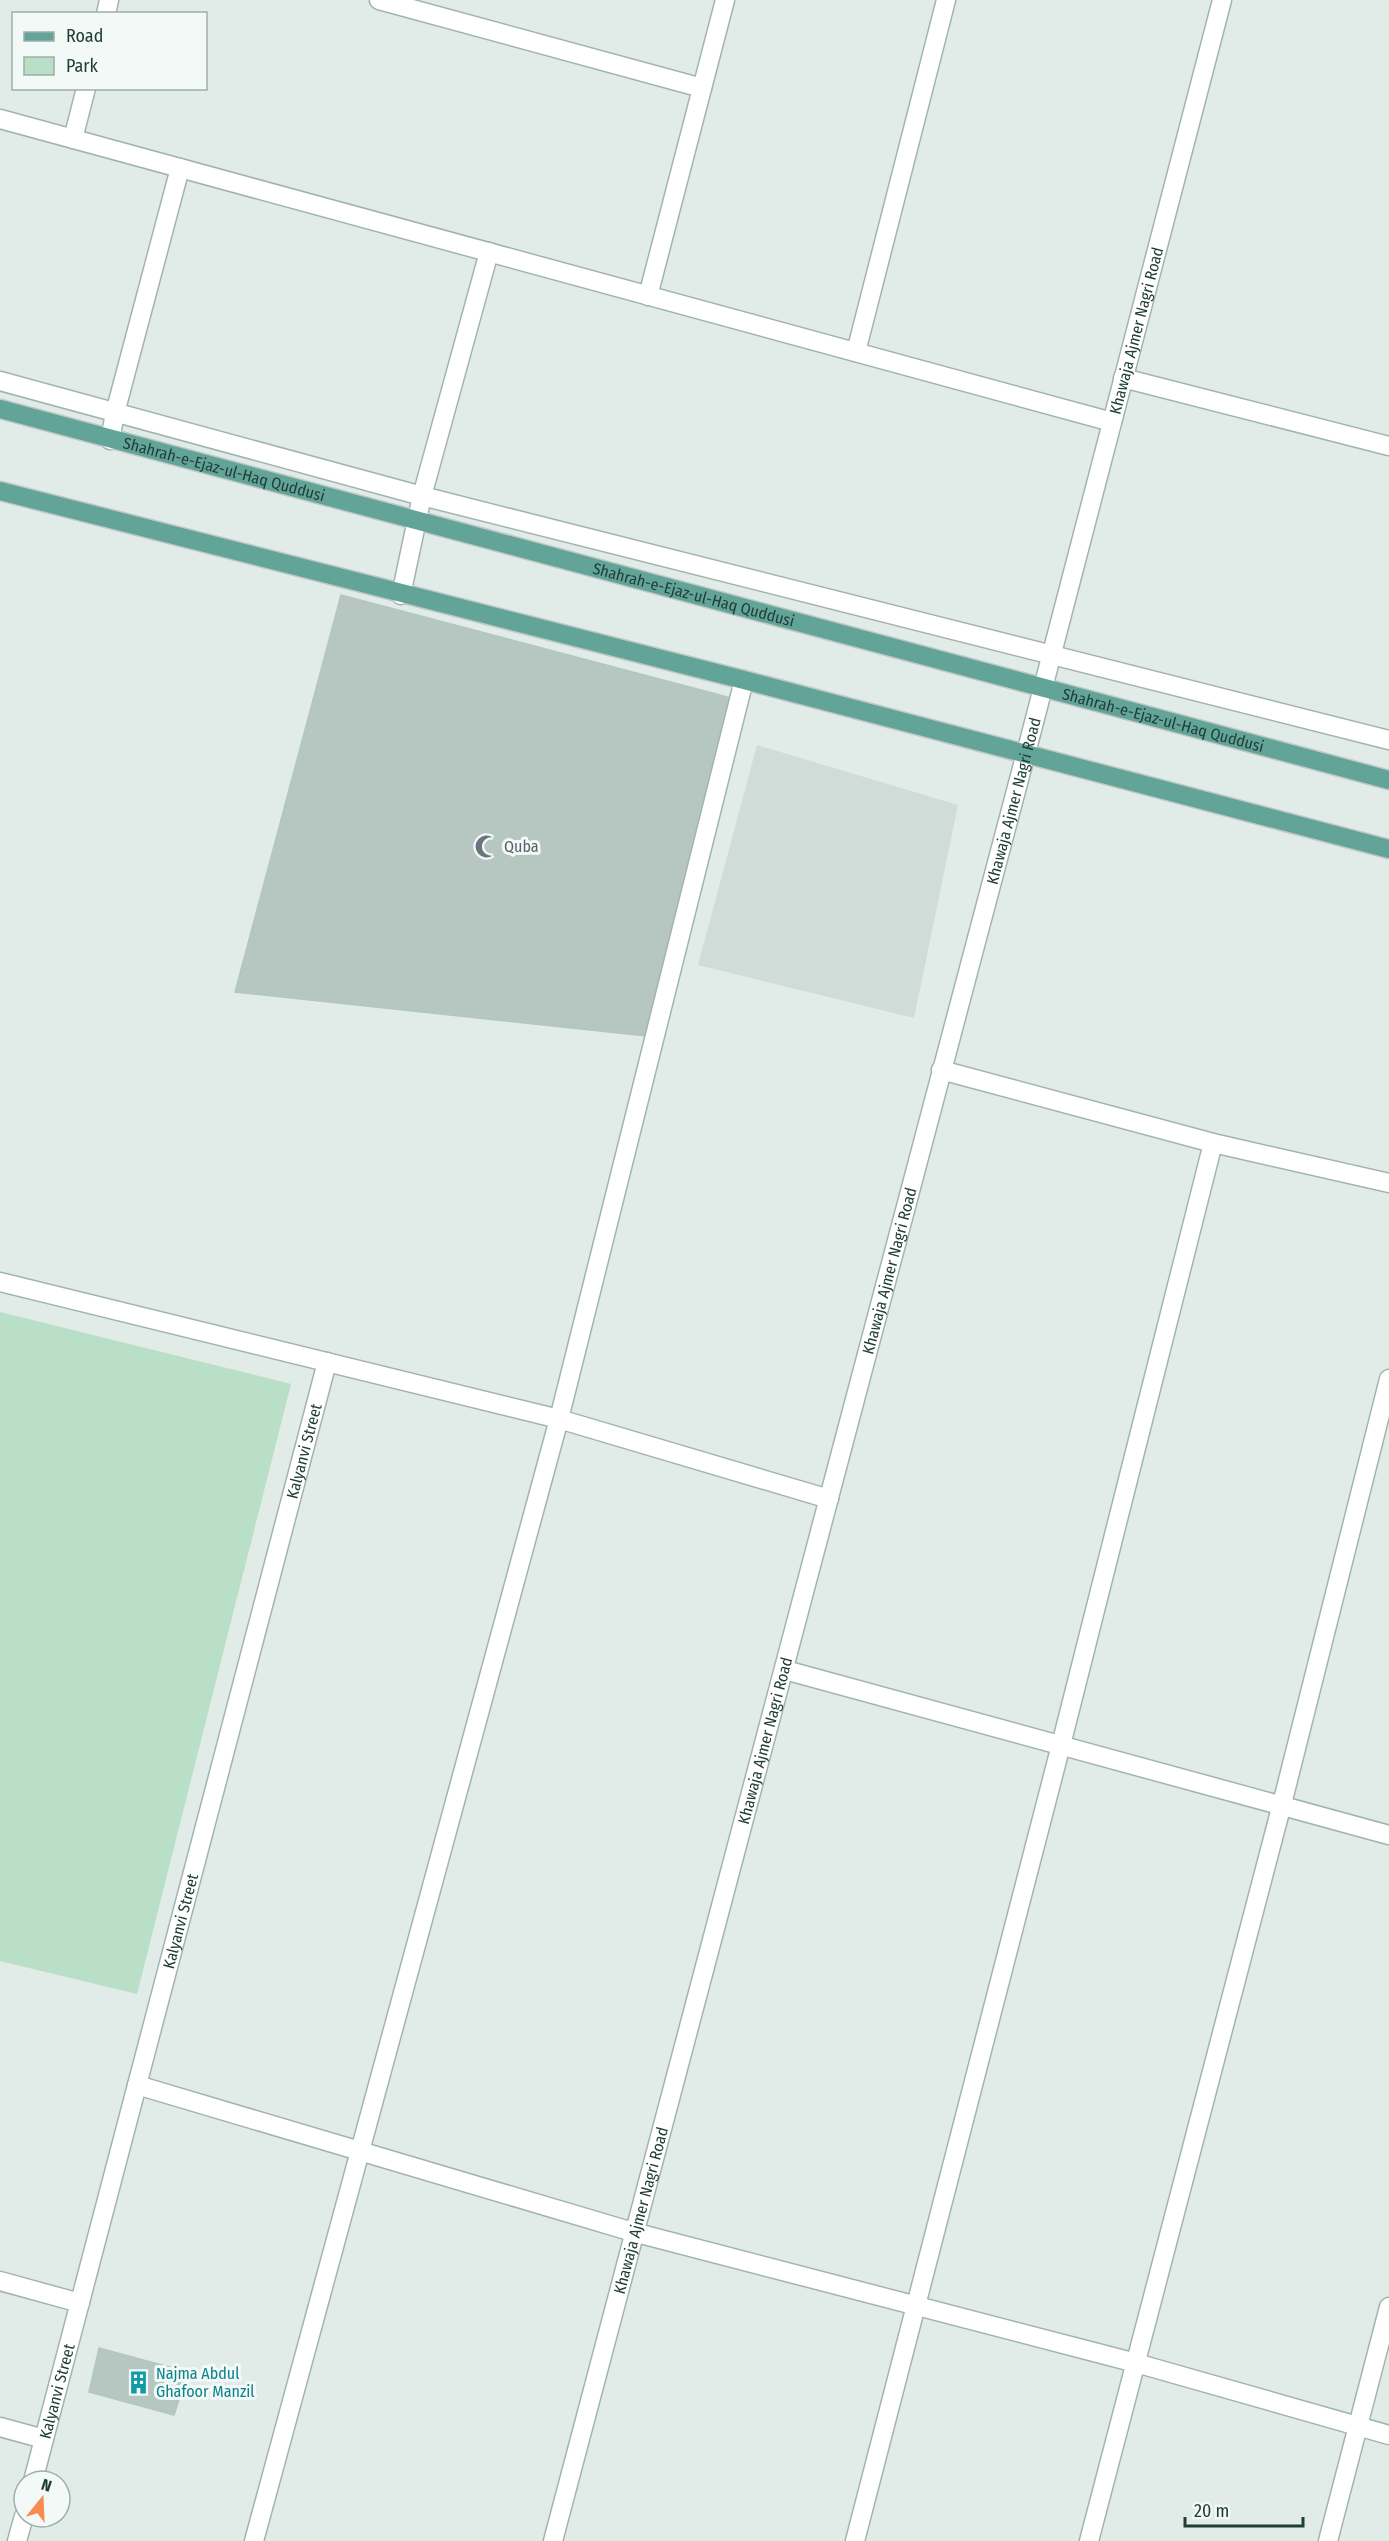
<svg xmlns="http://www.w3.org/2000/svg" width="1389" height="2541" font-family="'Fira Sans Condensed',sans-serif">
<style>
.built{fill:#cfdcd7}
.green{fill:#b9dfc6}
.building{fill:#b6c7c1;stroke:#b3c6c0;stroke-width:1.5}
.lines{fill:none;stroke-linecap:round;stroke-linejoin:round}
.minor-casing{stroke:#a3b4b0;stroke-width:21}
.major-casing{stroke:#c1c9c7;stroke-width:21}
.minor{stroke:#fff;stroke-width:18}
.major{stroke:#63a499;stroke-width:18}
.labels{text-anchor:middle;stroke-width:6;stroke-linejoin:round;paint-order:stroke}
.street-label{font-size:16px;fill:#203e38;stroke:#f2f9f6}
.worship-label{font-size:16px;fill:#5b616d;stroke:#f2f9f6;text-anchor:start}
.culture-label{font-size:16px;fill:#0d838f;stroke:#f2f9f6;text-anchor:start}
</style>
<rect width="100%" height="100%" fill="#e1ece8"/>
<path class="built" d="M757,745L958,805L914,1018L698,965Z"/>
<path class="green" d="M0,1312L291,1384L137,1994L0,1961Z"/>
<path class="building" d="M341,595L739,700L646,1036L235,992Z
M99,2348L188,2372L174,2415L89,2392Z"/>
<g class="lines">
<defs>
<g id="minor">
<path d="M379,0L702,88"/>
<path d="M106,14L109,0"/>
<path d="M0,119L1112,422"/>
<path d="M73,139L86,88"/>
<path d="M648,296L725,0"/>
<path d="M856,352L946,0"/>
<path d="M1123,378L1389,446"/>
<path d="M0,381L422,496L1389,740"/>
<path d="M110,440L115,413L180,168"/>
<path d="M401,595L422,496L489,252"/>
<path d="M941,1070L1213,1143L1389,1183"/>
<path d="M0,1282L559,1419L829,1499"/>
<path d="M785,1670L1389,1835"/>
<path d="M137,2085L633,2232L1136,2363L1389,2435"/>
<path d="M0,2281L80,2303"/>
<path d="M0,2427L44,2439"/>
<path id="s1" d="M33,2481L327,1362"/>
<path d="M17,2541L24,2516"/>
<path d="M254,2541L559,1419L744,680"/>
<path id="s2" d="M553,2541L1026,753L1222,0"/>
<path d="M855,2541L1061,1745L1213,1143"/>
<path d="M1089,2541L1282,1804L1389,1379"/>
<path d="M1328,2541L1389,2307"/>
</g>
<g id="major">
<path id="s3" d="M0,409L1389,780"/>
<path d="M0,491L744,680L1389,849"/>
</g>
</defs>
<use href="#minor" class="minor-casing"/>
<use href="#major" class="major-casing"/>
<use href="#minor" class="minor"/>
<use href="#major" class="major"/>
</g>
<defs>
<symbol id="mosque-bare" viewBox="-9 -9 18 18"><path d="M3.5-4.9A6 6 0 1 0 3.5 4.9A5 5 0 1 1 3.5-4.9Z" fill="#6b7280" stroke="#f2f9f6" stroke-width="2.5" paint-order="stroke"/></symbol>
<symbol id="building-bare" viewBox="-9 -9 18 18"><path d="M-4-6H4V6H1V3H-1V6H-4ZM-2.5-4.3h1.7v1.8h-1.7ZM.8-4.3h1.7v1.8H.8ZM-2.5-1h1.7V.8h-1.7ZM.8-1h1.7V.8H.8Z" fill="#0f9aa8" stroke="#f2f9f6" stroke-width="2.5" paint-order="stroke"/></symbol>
</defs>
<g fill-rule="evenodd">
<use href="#mosque-bare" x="470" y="830" width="33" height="33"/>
<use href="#building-bare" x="122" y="2366" width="33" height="33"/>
</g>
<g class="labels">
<g class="street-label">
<text dy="6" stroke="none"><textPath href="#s2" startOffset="2286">Khawaja Ajmer Nagri Road</textPath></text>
<text dy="6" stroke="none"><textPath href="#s3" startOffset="232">Shahrah-e-Ejaz-ul-Haq Quddusi</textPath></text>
<text dy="6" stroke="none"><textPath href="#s3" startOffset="718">Shahrah-e-Ejaz-ul-Haq Quddusi</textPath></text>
<text dy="6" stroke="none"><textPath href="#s3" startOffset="1204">Shahrah-e-Ejaz-ul-Haq Quddusi</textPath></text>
<text dy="6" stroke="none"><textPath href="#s2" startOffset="1800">Khawaja Ajmer Nagri Road</textPath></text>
<text dy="6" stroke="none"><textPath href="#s2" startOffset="1314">Khawaja Ajmer Nagri Road</textPath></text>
<text dy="6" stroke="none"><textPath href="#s1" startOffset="1065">Kalyanvi Street</textPath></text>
<text dy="6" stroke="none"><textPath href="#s2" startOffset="828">Khawaja Ajmer Nagri Road</textPath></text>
<text dy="6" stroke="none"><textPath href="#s1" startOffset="579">Kalyanvi Street</textPath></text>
<text dy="6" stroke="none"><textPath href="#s2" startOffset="342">Khawaja Ajmer Nagri Road</textPath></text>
<text dy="6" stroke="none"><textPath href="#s1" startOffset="93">Kalyanvi Street</textPath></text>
</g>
<g class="worship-label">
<text x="504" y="852">Quba</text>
</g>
<g class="culture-label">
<text x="156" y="2379">Najma Abdul<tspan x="156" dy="18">Ghafoor Manzil</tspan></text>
</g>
</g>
<rect x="12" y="12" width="195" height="78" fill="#f2f9f6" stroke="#9eaeaa" stroke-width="1.5"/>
<rect x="24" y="32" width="30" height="9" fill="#63a499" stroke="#9eaeaa" stroke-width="1.5"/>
<text x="66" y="42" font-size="18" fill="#203e38">Road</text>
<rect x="24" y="57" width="30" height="18" fill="#b9dfc6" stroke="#9eaeaa" stroke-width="1.5"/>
<text x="66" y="72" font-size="18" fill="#203e38">Park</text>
<g transform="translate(42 2499) rotate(18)"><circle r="28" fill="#f2f9f6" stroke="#9eaeaa" stroke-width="1.5"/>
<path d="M0-4.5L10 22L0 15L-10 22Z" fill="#f88a53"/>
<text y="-9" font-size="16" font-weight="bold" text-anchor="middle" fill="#203e38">N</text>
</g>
<path d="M1185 2517v9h118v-9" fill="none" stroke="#203e38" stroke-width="3"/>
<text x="1194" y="2517" font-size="18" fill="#203e38" stroke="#f2f9f6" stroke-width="4.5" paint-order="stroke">20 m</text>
</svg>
